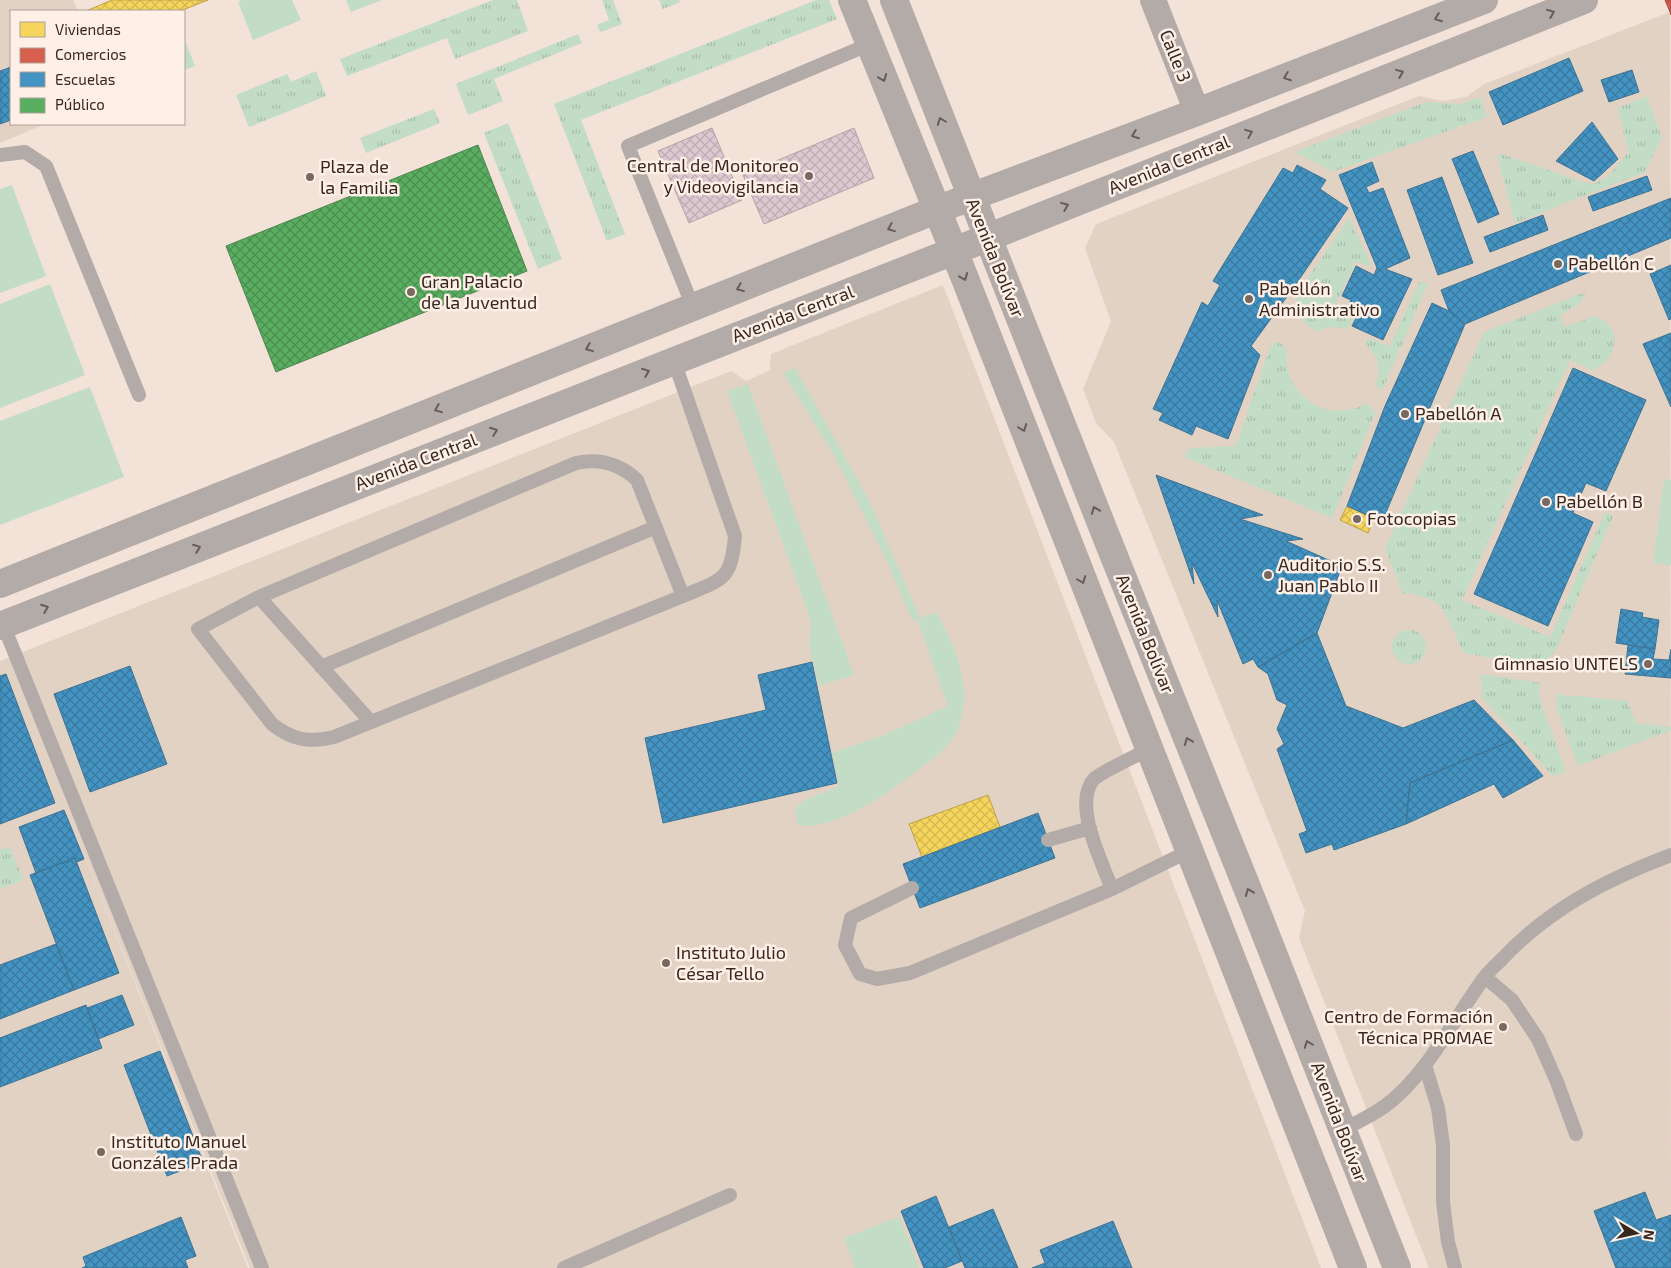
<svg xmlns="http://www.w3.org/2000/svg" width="1671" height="1268" font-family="'Exo 2',sans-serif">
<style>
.education{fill:#e2d2c4}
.grass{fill:url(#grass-tufts)}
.garden{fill:#c2dcc6}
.homes{fill:url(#homes-cross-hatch);stroke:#bca14a}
.shops{fill:url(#shops-cross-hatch);stroke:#a64f40}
.schools{fill:url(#schools-cross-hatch);stroke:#3f7392}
.public{fill:url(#public-cross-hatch);stroke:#4f864e}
.building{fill:url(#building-cross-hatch);stroke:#b1a5a6}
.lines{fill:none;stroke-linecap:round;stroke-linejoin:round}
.service{stroke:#b3aba7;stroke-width:14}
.minor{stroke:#b3aba7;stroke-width:26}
.tertiary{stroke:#b3aba7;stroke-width:28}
.oneway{stroke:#685c56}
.poi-dot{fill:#786960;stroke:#feefe7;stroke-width:2}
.labels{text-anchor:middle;stroke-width:5;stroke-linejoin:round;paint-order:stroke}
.street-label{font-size:18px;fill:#362820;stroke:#feefe7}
.poi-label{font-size:18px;fill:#362820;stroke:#feefe7;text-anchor:start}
</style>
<defs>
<pattern id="grass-tufts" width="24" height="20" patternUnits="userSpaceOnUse" patternTransform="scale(1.25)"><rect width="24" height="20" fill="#c2dcc6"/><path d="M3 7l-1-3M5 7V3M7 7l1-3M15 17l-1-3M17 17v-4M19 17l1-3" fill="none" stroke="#a7bdaa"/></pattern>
<pattern id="homes-cross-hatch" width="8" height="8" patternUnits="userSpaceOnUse" patternTransform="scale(1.25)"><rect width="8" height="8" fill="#f6d55c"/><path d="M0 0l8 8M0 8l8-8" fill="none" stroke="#d4b750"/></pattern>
<pattern id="shops-cross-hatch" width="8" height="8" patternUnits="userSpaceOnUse" patternTransform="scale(1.25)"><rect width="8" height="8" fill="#d6604d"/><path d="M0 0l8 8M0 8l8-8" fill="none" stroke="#ae4f40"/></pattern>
<pattern id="schools-cross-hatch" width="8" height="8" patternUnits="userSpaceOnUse" patternTransform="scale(1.25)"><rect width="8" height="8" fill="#4393c3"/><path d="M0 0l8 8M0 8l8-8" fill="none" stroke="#39789e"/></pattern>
<pattern id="public-cross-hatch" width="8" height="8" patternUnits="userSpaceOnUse" patternTransform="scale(1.25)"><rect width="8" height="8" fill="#5aae61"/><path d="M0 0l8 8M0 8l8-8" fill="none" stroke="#4b8e50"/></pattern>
<pattern id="building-cross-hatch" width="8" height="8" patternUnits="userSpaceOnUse" patternTransform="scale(1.25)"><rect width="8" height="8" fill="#dbc9d1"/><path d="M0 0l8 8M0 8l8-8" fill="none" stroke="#bdadb3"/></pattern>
</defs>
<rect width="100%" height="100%" fill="#f2e2d8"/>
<path class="education" d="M0,0H73L78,11H11V124H45L0,143Z
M1670,12L1671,1268H1429L1299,938L1305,911L1114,442L1096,423L1083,389L1111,321L1085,248L1096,224L1419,96L1443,101L1466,97L1484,84Z
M943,285L1321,1268H250L65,807L248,1268H0V661L731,371L746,381L770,370L771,354Z"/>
<path class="grass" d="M493,0H517L528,31L455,59L447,38L347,76L340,59Z
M602,0H613L622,24L600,32L597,25L609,20Z
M659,0H679L680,2L663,9Z
M816,0H829L837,19L581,120L625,234L607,241L554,104Z
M578,34L582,43L494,79L503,101L468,115L456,84Z
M316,71L326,96L249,127L236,95L287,74L291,82Z
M1647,96L1662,138L1645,172L1515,223L1497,156L1502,154L1580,181L1593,184L1608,177L1628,152L1618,108Z
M1480,97L1487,117L1332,172L1295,152L1426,102L1461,104Z
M434,109L440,123L366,153L360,138Z
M508,123L562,259L538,269L484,133Z
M1349,218L1370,262L1369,267L1356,261L1333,310L1353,319L1347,329L1331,327L1316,331C1297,317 1290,312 1300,289Z
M1419,282L1428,283L1383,389L1376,386C1381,368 1378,356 1365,343L1367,338L1390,346Z
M1585,292L1581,303L1560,315L1564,327L1595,316C1602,319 1610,323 1613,331C1619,347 1607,366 1592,370L1570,360L1462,600L1550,637L1605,512L1613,516L1558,646L1542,667L1464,653C1459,643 1446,613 1440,606C1432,599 1412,591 1403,594L1385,548L1484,332Z
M1275,342L1282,344L1287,350C1282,395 1327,426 1367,403L1375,413L1332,518L1184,457L1189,448L1236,446L1270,347Z
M1392 647a17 17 0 1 1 34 0a17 17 0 1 1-34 0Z
M1481,674L1540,683L1539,697L1566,772L1553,776L1482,698Z
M1556,694L1627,701L1636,723L1671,727V730L1578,766L1556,707Z
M10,847L23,880L0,889V850Z"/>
<path class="garden" d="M242,0H292L301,20L253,40L238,2Z
M346,0H382L351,12Z
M184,38L195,66L184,70Z
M12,185L46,276L0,293V189Z
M50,284L85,375L0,408V304Z
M795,368L869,500L920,618L936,612C953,642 970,679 962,714C961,720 958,730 955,735C947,749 934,758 922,767C891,791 838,831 797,825L795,809C804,797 825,793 839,786L832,753L884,735L948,706L917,619L912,620L888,564L834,455L783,373Z
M748,384L854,675L819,686L809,645L811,623L804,601L727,391Z
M90,387L124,477L0,525V421Z
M1664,479L1671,480V565L1653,563Z
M899,1217L919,1268H855L844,1238Z"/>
<path class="homes" d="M112,0H208L180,11H86Z
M1347,506L1374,518L1368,533L1340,520Z
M988,795L1000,827L922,857L909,824Z"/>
<path class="shops" d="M1665,0H1671V15L1670,12Z"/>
<path class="schools" d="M1569,58L1583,91L1503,125L1489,92Z
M11,67V120L0,124V71Z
M1632,70L1639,92L1609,102L1601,80Z
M1592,122L1618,159L1594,181L1556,161Z
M1473,151L1499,214L1478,223L1452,159Z
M1372,162L1379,181L1366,187L1369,193L1383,188L1410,258L1385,269L1412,279L1383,340L1352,326L1356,318L1345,312L1351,300L1342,296L1356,266L1374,275L1377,268L1339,175Z
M1297,165L1326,180L1320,189L1348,208L1294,287L1251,346L1260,355L1228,439L1196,426L1192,435L1159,420L1163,413L1153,409L1202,302L1208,306L1220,285L1213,281L1283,168L1293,173Z
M1647,176L1652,190L1593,211L1588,197Z
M1442,177L1473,263L1438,275L1407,190Z
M1671,198V238L1465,324L1449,311L1441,290Z
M1543,215L1548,230L1490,252L1484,237Z
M1671,265V319L1669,320L1650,274Z
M1432,303L1449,311L1465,324L1382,522L1347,506L1385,406Z
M1671,333V407L1643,344Z
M1573,368L1646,400L1606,491L1586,483L1573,513L1593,522L1548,626L1474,594Z
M1156,475L1263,515L1240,519L1303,539L1286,541L1342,566L1317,633L1258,667L1253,659L1243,664L1217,600L1218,617L1192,563L1194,584Z
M1621,609L1643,613L1642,617L1659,620L1655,649L1616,643Z
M1317,633L1346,706L1403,728L1474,700L1513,740L1410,783L1406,824L1334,850L1332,844L1306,853L1299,834L1307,831L1277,749L1284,744L1277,729L1287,705L1277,700L1268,674L1258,667Z
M1628,645L1655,649L1653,659L1669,660L1671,649V678L1625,674Z
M812,662L837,783L663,823L645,738L766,710L758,675Z
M130,666L167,764L90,792L54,694Z
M6,674L55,803L0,824V676Z
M1513,740L1543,776L1503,798L1494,784L1406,824L1410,783Z
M64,810L84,859L77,862L75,858L36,873L19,827Z
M1038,813L1055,858L920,908L903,864Z
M75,858L119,973L74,990L30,875Z
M56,944L74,990L0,1019V965Z
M122,995L134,1025L98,1039L87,1008Z
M86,1005L102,1048L0,1087V1038Z
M160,1051L203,1162L167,1176L124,1065Z
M1645,1192L1656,1220L1671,1215V1268H1616L1594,1211Z
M936,1196L962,1261L945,1268H924L901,1211Z
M993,1209L1018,1268H965L949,1227Z
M181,1217L196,1256L185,1260L188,1268H82L86,1266L83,1257Z
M1113,1221L1132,1268H1032L1045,1263L1040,1250Z"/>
<path class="public" d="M478,145L527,271L276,372L226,246Z"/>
<path class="building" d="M712,128L742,200L689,223L658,151Z
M854,128L874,178L764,224L743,175Z"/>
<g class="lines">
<path class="service" d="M0,155L25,152L46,166L139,395
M693,307L628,146L870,44
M674,361L735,536C731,582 722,579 683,596L334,737C309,743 292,740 272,724L198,629L259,597L576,463C600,458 620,464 637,480L683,596
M259,597L371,722
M3,624L262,1268
M321,667L656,527
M1048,840L1090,828
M912,888L851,918L845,945L860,974L877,979L910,973L1112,889L1189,851
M1112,889C1102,862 1072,804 1094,779C1101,772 1138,755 1149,749
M1485,977L1512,1000L1538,1039L1557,1082L1576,1134
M1425,1065L1438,1108L1443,1145V1202L1448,1242L1455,1268
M1342,1130C1356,1123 1371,1116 1385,1106C1427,1075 1453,1020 1484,978C1489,971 1496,965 1502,959C1549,909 1607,879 1671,855
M564,1268L730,1195"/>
<path class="minor" d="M1153,0L1197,112"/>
<path class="tertiary" d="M852,0L964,276L1353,1268
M894,0L1106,536L1256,910L1397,1268
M0,584L936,210L1197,112L1484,0
M0,626L954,251L1584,0"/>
</g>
<defs><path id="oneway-chevron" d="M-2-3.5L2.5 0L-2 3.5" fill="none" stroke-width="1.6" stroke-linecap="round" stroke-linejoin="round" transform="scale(1.25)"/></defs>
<g class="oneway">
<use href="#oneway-chevron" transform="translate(1551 13) rotate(-22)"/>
<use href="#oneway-chevron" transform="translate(1438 18) rotate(159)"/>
<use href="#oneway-chevron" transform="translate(1400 73) rotate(-22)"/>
<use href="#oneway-chevron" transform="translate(1287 77) rotate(159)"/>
<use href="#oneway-chevron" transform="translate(883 78) rotate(68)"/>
<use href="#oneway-chevron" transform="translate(941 121) rotate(-111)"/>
<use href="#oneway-chevron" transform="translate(1249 133) rotate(-22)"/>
<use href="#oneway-chevron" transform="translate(1135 135) rotate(159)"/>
<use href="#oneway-chevron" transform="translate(1065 206) rotate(-22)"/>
<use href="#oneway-chevron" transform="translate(891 228) rotate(158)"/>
<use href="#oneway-chevron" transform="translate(964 277) rotate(68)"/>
<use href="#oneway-chevron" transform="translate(740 288) rotate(158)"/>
<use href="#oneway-chevron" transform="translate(589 348) rotate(158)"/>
<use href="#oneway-chevron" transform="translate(646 372) rotate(-21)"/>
<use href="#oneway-chevron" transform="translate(438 409) rotate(158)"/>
<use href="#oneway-chevron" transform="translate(1023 428) rotate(69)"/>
<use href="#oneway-chevron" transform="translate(494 431) rotate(-21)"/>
<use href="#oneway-chevron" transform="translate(1095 510) rotate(-112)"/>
<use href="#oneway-chevron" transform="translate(197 548) rotate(-21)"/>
<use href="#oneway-chevron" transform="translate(1082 580) rotate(69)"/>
<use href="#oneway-chevron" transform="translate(45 608) rotate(-21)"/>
<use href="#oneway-chevron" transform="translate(1188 741) rotate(-112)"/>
<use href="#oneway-chevron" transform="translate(1249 892) rotate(-112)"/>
<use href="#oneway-chevron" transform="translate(1308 1044) rotate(-111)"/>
</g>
<g class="poi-dot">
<circle cx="809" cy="176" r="5"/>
<circle cx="310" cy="177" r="5"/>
<circle cx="1558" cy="264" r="5"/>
<circle cx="411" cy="292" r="5"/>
<circle cx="1249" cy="299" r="5"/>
<circle cx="1405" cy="414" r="5"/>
<circle cx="1546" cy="502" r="5"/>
<circle cx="1357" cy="519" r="5"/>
<circle cx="1268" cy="575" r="5"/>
<circle cx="1648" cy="664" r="5"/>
<circle cx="666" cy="963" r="5"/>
<circle cx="1503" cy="1027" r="5"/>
<circle cx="101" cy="1152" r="5"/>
</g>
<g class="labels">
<g class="street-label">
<text transform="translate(1175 56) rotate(68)" y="6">Calle 3</text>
<text transform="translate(1169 165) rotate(-22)" y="6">Avenida Central</text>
<text transform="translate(995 258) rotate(68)" y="6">Avenida Bolívar</text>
<text transform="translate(793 314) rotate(-21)" y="6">Avenida Central</text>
<text transform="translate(416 462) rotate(-21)" y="6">Avenida Central</text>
<text transform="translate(1145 634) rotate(68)" y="6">Avenida Bolívar</text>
<text transform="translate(1339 1122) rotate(69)" y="6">Avenida Bolívar</text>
</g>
<g class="poi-label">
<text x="799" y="172" text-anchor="end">Central de Monitoreo<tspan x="799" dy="21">y Videovigilancia</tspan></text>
<text x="320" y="173">Plaza de<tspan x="320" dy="21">la Familia</tspan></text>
<text x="1568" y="270">Pabellón C</text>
<text x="421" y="288">Gran Palacio<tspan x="421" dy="21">de la Juventud</tspan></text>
<text x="1259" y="295">Pabellón<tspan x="1259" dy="21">Administrativo</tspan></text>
<text x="1415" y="420">Pabellón A</text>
<text x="1556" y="508">Pabellón B</text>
<text x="1367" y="525">Fotocopias</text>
<text x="1278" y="571">Auditorio S.S.<tspan x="1278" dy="21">Juan Pablo II</tspan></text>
<text x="1638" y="670" text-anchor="end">Gimnasio UNTELS</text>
<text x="676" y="959">Instituto Julio<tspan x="676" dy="21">César Tello</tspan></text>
<text x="1493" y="1023" text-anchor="end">Centro de Formación<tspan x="1493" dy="21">Técnica PROMAE</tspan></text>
<text x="111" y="1148">Instituto Manuel<tspan x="111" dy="21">Gonzáles Prada</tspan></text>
</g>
</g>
<rect x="10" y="10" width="175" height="115" fill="#feefe7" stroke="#ae9f97"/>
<rect x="20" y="22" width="25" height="15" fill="#f6d55c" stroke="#ae9f97"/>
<text x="55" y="35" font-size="15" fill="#362820">Viviendas</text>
<rect x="20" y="48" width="25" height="15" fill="#d6604d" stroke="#ae9f97"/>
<text x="55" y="60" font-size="15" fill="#362820">Comercios</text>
<rect x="20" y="72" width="25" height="15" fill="#4393c3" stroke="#ae9f97"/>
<text x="55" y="85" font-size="15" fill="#362820">Escuelas</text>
<rect x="20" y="98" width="25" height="15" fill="#5aae61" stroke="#ae9f97"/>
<text x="55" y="110" font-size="15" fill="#362820">Público</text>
<g transform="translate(1636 1233) rotate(99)" stroke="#feefe7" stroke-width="4" paint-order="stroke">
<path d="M0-4L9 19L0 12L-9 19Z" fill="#362820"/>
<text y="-8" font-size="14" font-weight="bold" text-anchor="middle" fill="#362820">N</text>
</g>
</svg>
